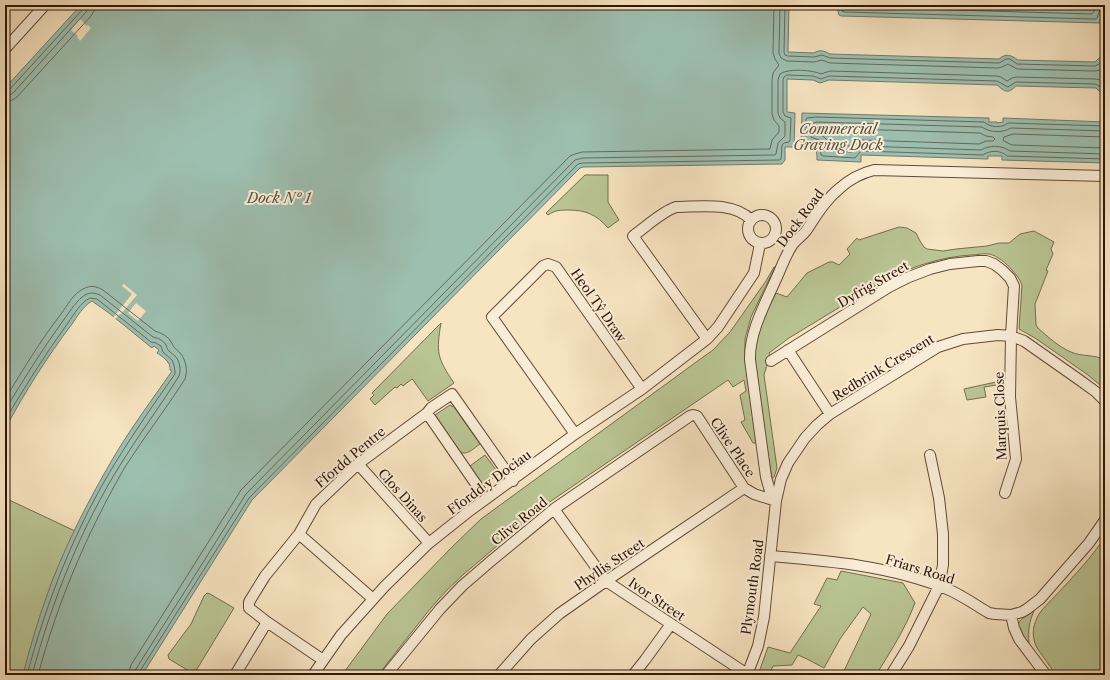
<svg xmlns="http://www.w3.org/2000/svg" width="1110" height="680" font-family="'Libre Caslon Text',serif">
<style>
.green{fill:#bac594;stroke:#756d4e}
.water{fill:#9dbfb0;stroke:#717b6c}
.pier{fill:#f7e4c1}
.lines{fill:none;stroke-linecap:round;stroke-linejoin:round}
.shore{stroke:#666a5c;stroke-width:1}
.minor-casing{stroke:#624936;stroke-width:12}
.minor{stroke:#faedd7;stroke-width:10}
.labels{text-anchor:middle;stroke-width:4;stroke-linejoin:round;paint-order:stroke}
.street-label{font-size:13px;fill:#301507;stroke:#faedd7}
.water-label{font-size:14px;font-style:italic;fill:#565042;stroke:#faedd7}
</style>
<rect width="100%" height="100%" fill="#f7e4c1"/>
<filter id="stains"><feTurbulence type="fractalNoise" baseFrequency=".005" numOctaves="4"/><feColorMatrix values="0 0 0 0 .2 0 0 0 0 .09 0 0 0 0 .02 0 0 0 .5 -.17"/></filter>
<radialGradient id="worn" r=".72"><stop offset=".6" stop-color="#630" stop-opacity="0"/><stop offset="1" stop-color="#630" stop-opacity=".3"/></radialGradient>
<path class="green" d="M585,175H608V202L619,220L608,228C597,215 586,210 569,210C561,210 555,210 548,215L546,213Z
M899,227L907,228L916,233L920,241L924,247L927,249L943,251L956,249L987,246L999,243H1009L1020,234L1034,231L1054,242L1051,249L1053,254L1046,270L1048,271L1035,304L1036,325L1038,328C1048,337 1059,347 1071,352C1082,357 1094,354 1105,360V389L1088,375L1035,338L1019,329L1022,285C1020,279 1016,275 1012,270C1006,263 998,256 989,254C984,253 977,255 971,255C940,257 911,267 883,281L789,338L769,353L770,355L764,375L777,468L774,477L772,479L754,366V343L763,317L776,293L787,297L807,273L829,262H833L839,265L850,254L847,249L857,238L859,240Z
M774,267H775L751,317L745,339V360L757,443H753L741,422L745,420L740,395L746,391L744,380L733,387L728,380L551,501L525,522L464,574L447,590L430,609L378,675H342L387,614L452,547L481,519L699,360L713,350L730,332L766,281Z
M441,323C436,352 437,358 454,383L428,401L413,380L412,379L403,386L401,384L397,388L395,387L375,405L370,399L374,395L372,393Z
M1005,380V383L1003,384L984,387L986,397L967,400L964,389Z
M450,405L454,407L480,444C474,448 467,456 460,452L435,415Z
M485,455L499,474L483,485L470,466Z
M5,498L75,531L53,579L38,623L23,675H5Z
M1105,537V675H1056L1037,648C1032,638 1032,628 1037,618C1040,610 1051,601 1057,594C1074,576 1091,558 1105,537Z
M841,571L903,583L915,603C905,629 891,651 876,675H842L871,614L863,607L840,639L824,668L807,659L798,655L792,665L773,666L769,675H758L768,647L790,653L821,606L814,604L827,578L837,580Z
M207,593L210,594L234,608L194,674L169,659L168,655L191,624L204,596Z
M1034,611C1029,622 1028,631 1029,643C1015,625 1013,623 1034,611Z"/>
<path class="water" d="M81,5H789L788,52L814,53C820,49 824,51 830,54L999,59C1006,53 1011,55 1018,60L1095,62L1099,58L1105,57V93L1099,91L1096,88L1016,86C1008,94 1005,92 997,85L829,80L820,83L813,80L787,79V112L795,113L794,147H785V160L782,164L583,167L580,168L252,500L142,675H23C31,643 41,610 53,579C69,538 90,498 112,460C130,429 152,400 172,371L170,370C171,362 163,357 157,353L159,350L154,346L152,348L109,313L92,301C83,306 77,317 72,324C47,357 25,392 5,429V88Z
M838,5H1104L1100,23L841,16L839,15L838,12Z
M802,113L989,118V122H997V123L1003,122V118L1105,122V163L1002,160V156H988V159L861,155V162L817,160C817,146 814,147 801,146Z"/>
<path class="pier" d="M80,19L87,26L88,25L91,28L80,41L77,37L78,36L71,30Z
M124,284L137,295L121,314H120L114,320L112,319L132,294L122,286Z
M136,303L146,311L138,321L128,313Z"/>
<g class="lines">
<path class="shore" d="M780,5L779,53L781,58L787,61L814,62L822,60L830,63L998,68L1002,67L1008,64L1017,69L1095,71L1100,70L1105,66
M785,5L784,52L785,55L788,56L814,57L822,55L830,58L999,63L1006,59H1010L1017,64L1095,66L1105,61
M842,5V11L844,12L1095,19L1097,18L1100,9L1105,7
M847,5L849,7L1091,14L1093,13L1097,5
M989,5L1087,8L1090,5
M5,91L10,89L83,9L84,5
M5,96L10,95L14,92L86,12L88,9L89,5
M5,102L12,100L17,97L91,16L94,11L95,5
M1105,126L1008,123C1002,128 991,128 984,122L816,117L807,118L806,119V141L807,143C815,143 821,146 821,155L823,156L855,158L859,153L862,151L983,155C990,150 1001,150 1007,156L1105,159
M819,128L980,133L986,136L993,137L995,139L993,141H986L979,144L862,140L856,142L849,146L832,145L824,137L817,132V130Z
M1105,131L1011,128C1002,133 990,133 982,127L817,122L811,124V137L821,141L828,151L852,152L857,148L862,146L981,150C990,145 1001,145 1010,151L1105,154
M1105,137L1013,134L1004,137L1003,139L1004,141L1012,145L1105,148
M5,399C23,370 40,341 61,314C67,306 73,294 83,289C90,285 96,286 103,290L155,331C161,333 168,336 171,342C172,343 173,346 174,347C176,350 179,351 181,354C186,361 188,371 185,379C166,409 144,437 125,467C87,533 58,601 38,675
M5,410C24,379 43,348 65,318C71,310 77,300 85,295C90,292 95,293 100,295L153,337C158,338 163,340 166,345C168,349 166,348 169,351C171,353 174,355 176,357C180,362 181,370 179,376C161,405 140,433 122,462C81,527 52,601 32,675
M5,420C25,387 45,354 68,323C74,314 81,302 90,298L97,299L151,342L156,343L161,346L163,352L172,360L174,365L175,371V374C155,402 135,431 117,460C76,526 47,600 27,675
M128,675L131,665L241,490L570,156L575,154L582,152L770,149L772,140L779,132V126L774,120L772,114V80L773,73L779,65L775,59L773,53L774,5
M134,675L136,669L246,494L575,160L583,158L775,155L776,154L778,143L785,136V122L780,118L778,113V80L780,74C788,68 813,70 821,74L830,71L997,76L1001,77L1007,81L1012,78L1016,77L1096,79L1100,80L1105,84
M139,675L140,671L249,498L578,164L583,163L780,160L781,159L782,145L784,143L789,142L790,141L791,118L785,116L783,112V80L784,77L787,75L813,76L821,79L829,76L997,81L1008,87L1016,82L1095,84L1105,89"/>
<defs>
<path id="minor" d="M5,49L45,5
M748 229a14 14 0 1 1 28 0a14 14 0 1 1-28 0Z
M707,339L633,236C646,227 661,212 676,207C698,207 734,201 751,220
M788,350L830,414
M771,361L889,287L909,277L930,269L950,264L978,261H986L994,264L1002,270L1010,278L1014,286L1011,336L1010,397L1016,459L1005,493
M427,413L480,490
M575,434L492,317L543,266L548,264L556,267L642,389
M358,464L429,543
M776,501L770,491L766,477L750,360C749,332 766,302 777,277C782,266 786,254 793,244C797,239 802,236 806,231C816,216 825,200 840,188C850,179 862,173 874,170L1105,176
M554,509L606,581L747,674
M299,534L373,599
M770,556C830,561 891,566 947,589C962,595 975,605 989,613L995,614L1011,615L1014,628L1019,639L1046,675
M1011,615L1022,612L1027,609L1040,599L1089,543L1105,520
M323,660L267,622L249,608V602L265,576L299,534L316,504L358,464L427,413L431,408L452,394L513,481
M235,675L267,622
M313,675L341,635L358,616L385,586L429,543L468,512L575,434L642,389L707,339L718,327L754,273L760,244
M386,675L440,609L462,586L491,561L554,509L690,416L693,415L697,416L744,488L754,494L776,501
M499,675L531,639L559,614L606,581L744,488
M633,675L645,660L671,624
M747,675L758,646L764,617L776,501L781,479L788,463L805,438L817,425L830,414L938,347L963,339L998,335L1011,336L1024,341L1081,381L1096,392L1105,401
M891,675L909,646L939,586L943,565V534L939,498L930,455"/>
</defs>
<use href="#minor" class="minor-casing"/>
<use href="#minor" class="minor"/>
</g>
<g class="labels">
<g class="street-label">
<text transform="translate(800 218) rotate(-53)" y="5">Dock Road</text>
<text transform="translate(873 284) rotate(-30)" y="5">Dyfrig Street</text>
<text transform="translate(599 305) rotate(55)" y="5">Heol Tŷ Draw</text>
<text transform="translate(883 367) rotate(-31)" y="5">Redbrink Crescent</text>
<text transform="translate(1000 416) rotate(-92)" y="5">Marquis Close</text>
<text transform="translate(733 447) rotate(56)" y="5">Clive Place</text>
<text transform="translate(350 457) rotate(-40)" y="5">Ffordd Pentre</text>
<text transform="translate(489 482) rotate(-36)" y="5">Ffordd y Dociau</text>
<text transform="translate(403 495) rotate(48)" y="5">Clos Dinas</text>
<text transform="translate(519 521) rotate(-39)" y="5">Clive Road</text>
<text transform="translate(609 564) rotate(-34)" y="5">Phyllis Street</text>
<text transform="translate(920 569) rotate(17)" y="5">Friars Road</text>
<text transform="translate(752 587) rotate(-82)" y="5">Plymouth Road</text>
<text transform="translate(657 599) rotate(34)" y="5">Ivor Street</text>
</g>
<g class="water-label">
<text x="838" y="134">Commercial<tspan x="838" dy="16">Graving Dock</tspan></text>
<text x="279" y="203">Dock Nº 1</text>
</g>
</g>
<rect width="1110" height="680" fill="none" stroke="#f7e4c1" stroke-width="20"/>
<rect x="6" y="6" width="1098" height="668" fill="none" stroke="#301507" stroke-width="2"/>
<rect x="10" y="10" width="1090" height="660" fill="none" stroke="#301507"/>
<rect width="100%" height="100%" filter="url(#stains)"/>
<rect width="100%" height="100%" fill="url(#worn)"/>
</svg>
